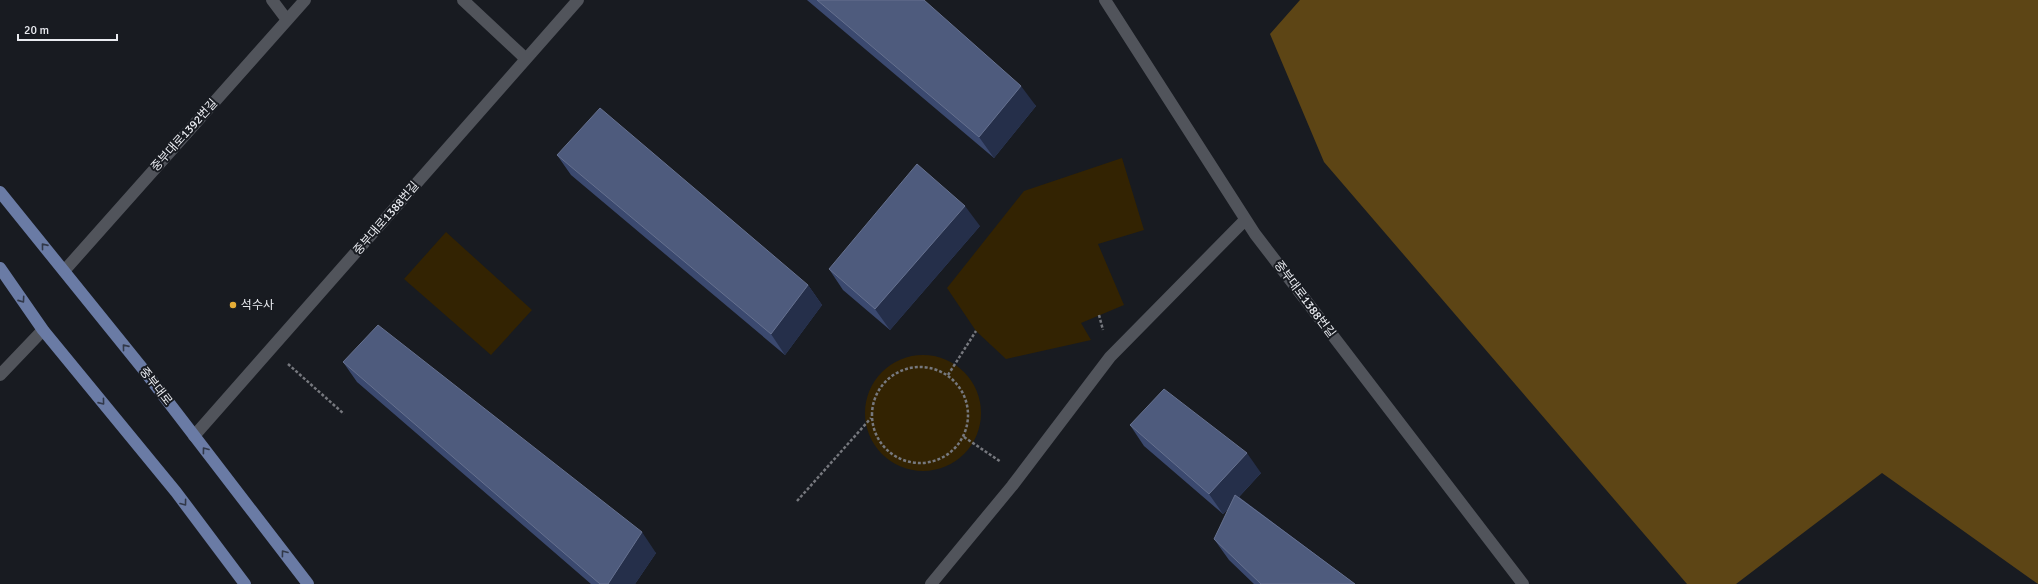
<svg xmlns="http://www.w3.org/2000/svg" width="2038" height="584" font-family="Signika,'Noto Sans KR',sans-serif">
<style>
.green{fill:#332302}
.forest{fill:#5d4515}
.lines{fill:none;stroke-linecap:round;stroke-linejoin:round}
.path{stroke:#76787e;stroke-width:2.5;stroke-dasharray:3 2;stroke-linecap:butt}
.minor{stroke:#51545b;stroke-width:12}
.primary{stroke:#6a7ba5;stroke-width:12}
.wall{fill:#3b496f}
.shaded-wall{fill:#252f4a}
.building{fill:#4e5b7d;stroke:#66718f}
.oneway{stroke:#313849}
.poi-dot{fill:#e5ad36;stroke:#181b21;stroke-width:1.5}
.labels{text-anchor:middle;stroke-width:4;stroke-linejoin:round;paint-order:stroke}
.street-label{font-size:12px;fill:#e9ebf0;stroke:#181b21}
.poi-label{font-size:12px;fill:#e9ebf0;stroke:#181b21;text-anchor:start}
</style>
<rect width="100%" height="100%" fill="#181b21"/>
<path class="green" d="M1122,158L1144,230L1098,244L1124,305L1081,323L1091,340L1006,359L976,331L947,288L1024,191Z
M446,232L532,310L491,355L404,279Z
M865 413a58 58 0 1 1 116 0a58 58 0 1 1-116 0Z"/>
<path class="forest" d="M1300,0H2038V584L1882,473L1736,584H1687L1324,162L1270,34Z"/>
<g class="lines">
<path class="path" d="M1099,315L1103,330
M288,364L344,414
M872 415a48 48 0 1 1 96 0a48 48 0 1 1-96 0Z
M948,375L976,331
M964,437L1001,462
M797,501L871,418"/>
<path class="minor" d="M272,0L287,20
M463,0L526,59
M1105,0L1255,234L1523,584
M64,271L305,0
M0,375L43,330
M194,436L578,0
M931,584L1012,486L1110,357L1245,220"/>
<path class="primary" d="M0,192L143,369L308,584
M0,268L43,330L176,492L245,584"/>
</g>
<path class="wall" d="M807,0H924L1036,106L994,158Z
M557,155L808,285L822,305L785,355L571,175Z
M980,226L890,330L843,290L829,269Z
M343,362L656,553L635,584H591L357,382Z
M1130,425L1261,473L1239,497L1355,584H1254L1229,560L1214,539L1230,507L1223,514L1144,446Z"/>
<path class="shaded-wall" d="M1021,86L1036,106L994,158L979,137Z
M965,206L980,226L890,330L875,309Z
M808,285L822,305L785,355L771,334Z
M1247,453L1261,473L1223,514L1209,494Z
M642,532L656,553L635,584H608Z"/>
<path class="building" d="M817,0H924L1021,86L979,137Z
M600,108L808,285L771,334L557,155Z
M917,164L965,206L875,309L829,269Z
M378,325L642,532L608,584H600L343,362Z
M1164,389L1247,453L1209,494L1130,425Z
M1235,495L1355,584H1261L1214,539Z"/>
<defs><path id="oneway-chevron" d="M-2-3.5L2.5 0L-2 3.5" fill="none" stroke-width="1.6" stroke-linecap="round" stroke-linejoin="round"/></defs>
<g class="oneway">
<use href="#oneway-chevron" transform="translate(44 246) rotate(-129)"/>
<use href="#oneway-chevron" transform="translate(22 300) rotate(55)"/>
<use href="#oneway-chevron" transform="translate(125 347) rotate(-129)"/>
<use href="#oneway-chevron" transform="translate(102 402) rotate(51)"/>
<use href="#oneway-chevron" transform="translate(205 450) rotate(-127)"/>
<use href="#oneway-chevron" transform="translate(184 503) rotate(53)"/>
<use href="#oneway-chevron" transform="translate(284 553) rotate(-127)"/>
</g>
<circle class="poi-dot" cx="233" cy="305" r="4"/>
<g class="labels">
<g class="street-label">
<text transform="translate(184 135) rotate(-48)" y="4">중부대로1392번길</text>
<text transform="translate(386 218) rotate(-49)" y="4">중부대로1388번길</text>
<text transform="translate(1305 299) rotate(53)" y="4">중부대로1388번길</text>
<text transform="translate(156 386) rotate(52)" y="4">중부대로</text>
</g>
<g class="poi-label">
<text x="241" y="309">석수사</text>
</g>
</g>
<path d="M18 34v6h99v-6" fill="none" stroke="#e9ebf0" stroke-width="2"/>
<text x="24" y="34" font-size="12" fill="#e9ebf0" stroke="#181b21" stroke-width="3" paint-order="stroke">20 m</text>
</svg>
